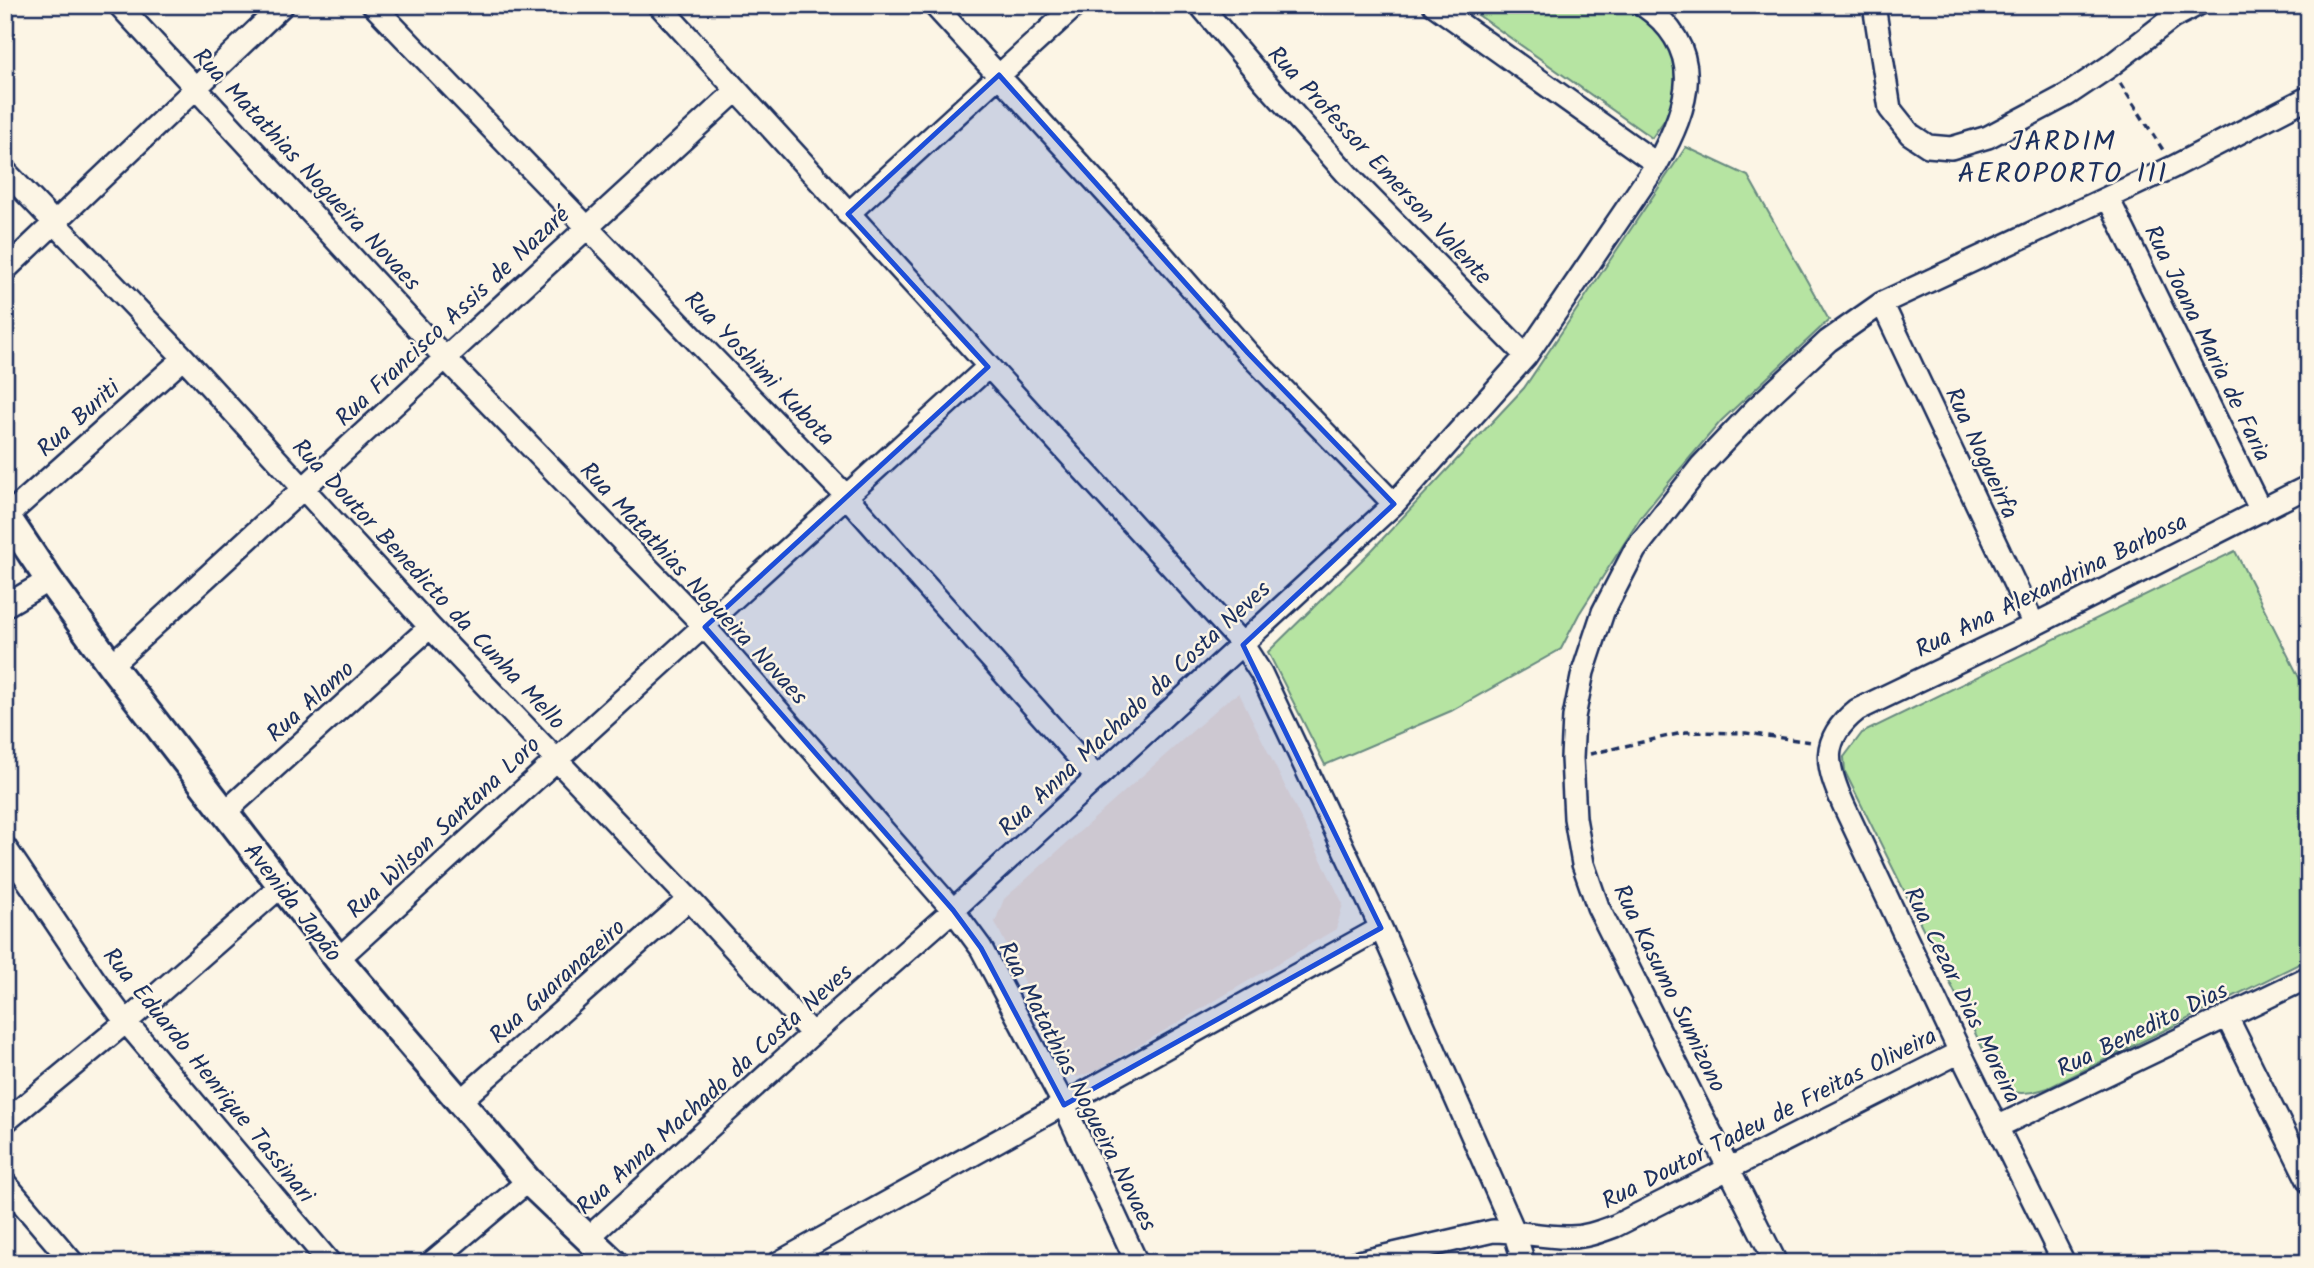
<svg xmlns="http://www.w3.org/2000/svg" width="2314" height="1268" font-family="Kalam,sans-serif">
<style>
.built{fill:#f9e6d0}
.green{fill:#b6e4a2;stroke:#688a80;stroke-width:2}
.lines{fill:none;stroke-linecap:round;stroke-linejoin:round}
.minor-casing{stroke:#1b2f5e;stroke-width:26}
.major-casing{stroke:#1b2f5e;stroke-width:32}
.path{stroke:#1b2f5e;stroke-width:3.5;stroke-dasharray:7 5;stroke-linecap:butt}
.minor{stroke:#fcf5e5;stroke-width:21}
.major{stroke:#fcf5e5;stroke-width:26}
.marked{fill:#1d4ed8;fill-opacity:0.2;stroke:#1d4ed8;stroke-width:5;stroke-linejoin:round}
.labels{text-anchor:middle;stroke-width:5;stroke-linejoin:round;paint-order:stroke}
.street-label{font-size:24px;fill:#1b2f5e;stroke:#fcf5e5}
.quarter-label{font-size:28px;letter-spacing:2px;fill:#1b2f5e;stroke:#fcf5e5}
</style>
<rect width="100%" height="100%" fill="#fcf5e5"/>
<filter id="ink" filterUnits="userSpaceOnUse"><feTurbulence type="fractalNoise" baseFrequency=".0143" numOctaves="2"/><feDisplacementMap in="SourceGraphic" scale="14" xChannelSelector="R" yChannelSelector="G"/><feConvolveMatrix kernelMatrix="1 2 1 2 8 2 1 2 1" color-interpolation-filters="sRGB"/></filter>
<g filter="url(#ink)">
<path class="built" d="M1239,693L1343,904L1336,929L1096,1071L1077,1077L1067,1069L995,922L1004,899L1225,702Z"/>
<path class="green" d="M1464,5H1631C1653,20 1690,63 1682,91C1679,102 1659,127 1652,138Z
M1686,147L1748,176L1829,320L1721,421L1670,481L1641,517L1579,614L1561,649L1451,711L1325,765L1268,652L1371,551L1524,388Z
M2235,551L2309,697V959L2048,1088C2003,1102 2004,1087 1984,1051L1845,772L1844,757L1862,733Z"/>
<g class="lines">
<defs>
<path id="minor" d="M119,5L446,359L705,627L953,910L981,948L1064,1105L1137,1263
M373,5L847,497L1097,778
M659,5L1243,645L1261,673L1381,928L1514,1231L1524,1263
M934,5L1160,252L1248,353L1394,504
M1200,5L1265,82L1347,174L1526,356
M1434,5L1657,164
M1874,5L1890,109L1910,134L1928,146L1951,148L1988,137L2067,95L2110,66L2172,18L2197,5
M5,171L184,358L430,627L689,899L812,1034
M2108,198L2261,511
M848,214L1076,5
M5,270L283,5
M1882,303L2034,625
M7,516L184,358
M5,606L49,580
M111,665L736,91
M224,813L430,627
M5,847L94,979L126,1022L330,1263
M338,959L988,367
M2227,1017L2309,1182
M459,1102L689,899
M5,1122L126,1022L281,886
M1997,1127L2309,977
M5,1183L73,1263
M588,1238L812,1034L953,910L1394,504L1526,356L1657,164C1689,106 1708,50 1643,5
M431,1263L528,1181
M778,1263L1381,928
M1355,1263L1493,1231C1518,1231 1541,1237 1566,1237C1583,1238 1599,1232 1615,1226L1960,1052
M1776,1263L1598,907L1583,864L1575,818L1572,758L1574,717L1583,672L1603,612L1635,550L1701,466L1755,409L1828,341L1882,303L2173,167L2309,97
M2064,1263L1960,1052L1844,806C1826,766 1819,740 1857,710L2034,625L2309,486"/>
<path id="major" d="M5,514L49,580L111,665L338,959L528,1181L614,1263"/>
</defs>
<use href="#minor" class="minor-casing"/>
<use href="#major" class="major-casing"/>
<path class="path" d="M2120,83L2163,150
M1590,754L1686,732L1746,733L1811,742"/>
<use href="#minor" class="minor"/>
<use href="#major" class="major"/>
</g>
</g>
<path class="marked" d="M999,75L1248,353L1394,504L1243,645L1381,928L1064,1105L981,948L953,910L705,627L988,367L848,214Z"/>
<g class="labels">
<g class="street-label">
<text transform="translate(1380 165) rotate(47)" y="8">Rua Professor Emerson Valente</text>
<text transform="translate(307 169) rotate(47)" y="8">Rua Matathias Nogueira Novaes</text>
<text transform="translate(452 316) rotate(-43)" y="8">Rua Francisco Assis de Nazaré</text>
<text transform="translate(2208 343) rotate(64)" y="8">Rua Joana Maria de Faria</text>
<text transform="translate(760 368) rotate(46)" y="8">Rua Yoshimi Kubota</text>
<text transform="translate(78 418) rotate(-42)" y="8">Rua Buriti</text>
<text transform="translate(1982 453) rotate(65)" y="8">Rua Nogueirfa</text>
<text transform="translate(694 583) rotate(47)" y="8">Rua Matathias Nogueira Novaes</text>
<text transform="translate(429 584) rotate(47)" y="8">Rua Doutor Benedicto da Cunha Mello</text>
<text transform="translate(2051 585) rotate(-26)" y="8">Rua Ana Alexandrina Barbosa</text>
<text transform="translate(310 701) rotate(-42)" y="8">Rua Alamo</text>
<text transform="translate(1134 708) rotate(-43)" y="8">Rua Anna Machado da Costa Neves</text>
<text transform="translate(443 827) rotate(-43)" y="8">Rua Wilson Santana Loro</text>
<text transform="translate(293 902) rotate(52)" y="8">Avenida Japão</text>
<text transform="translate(557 981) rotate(-42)" y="8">Rua Guaranazeiro</text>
<text transform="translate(1670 988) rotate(64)" y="8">Rua Kasumo Sumizono</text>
<text transform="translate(1963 995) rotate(64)" y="8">Rua Cezar Dias Moreira</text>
<text transform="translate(2142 1029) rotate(-26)" y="8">Rua Benedito Dias</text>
<text transform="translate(209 1075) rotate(51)" y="8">Rua Eduardo Henrique Tassinari</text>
<text transform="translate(1078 1086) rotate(63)" y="8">Rua Matathias Nogueira Novaes</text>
<text transform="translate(714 1089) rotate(-42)" y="8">Rua Anna Machado da Costa Neves</text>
<text transform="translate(1769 1118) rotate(-27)" y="8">Rua Doutor Tadeu de Freitas Oliveira</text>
</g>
<g class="quarter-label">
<text x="2063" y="150">JARDIM<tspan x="2063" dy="32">AEROPORTO III</tspan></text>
</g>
</g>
<rect width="2314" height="1268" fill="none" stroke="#fcf5e5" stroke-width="28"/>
<rect x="14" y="14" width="2286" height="1240" fill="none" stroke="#1b2f5e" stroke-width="2.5" filter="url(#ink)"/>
</svg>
